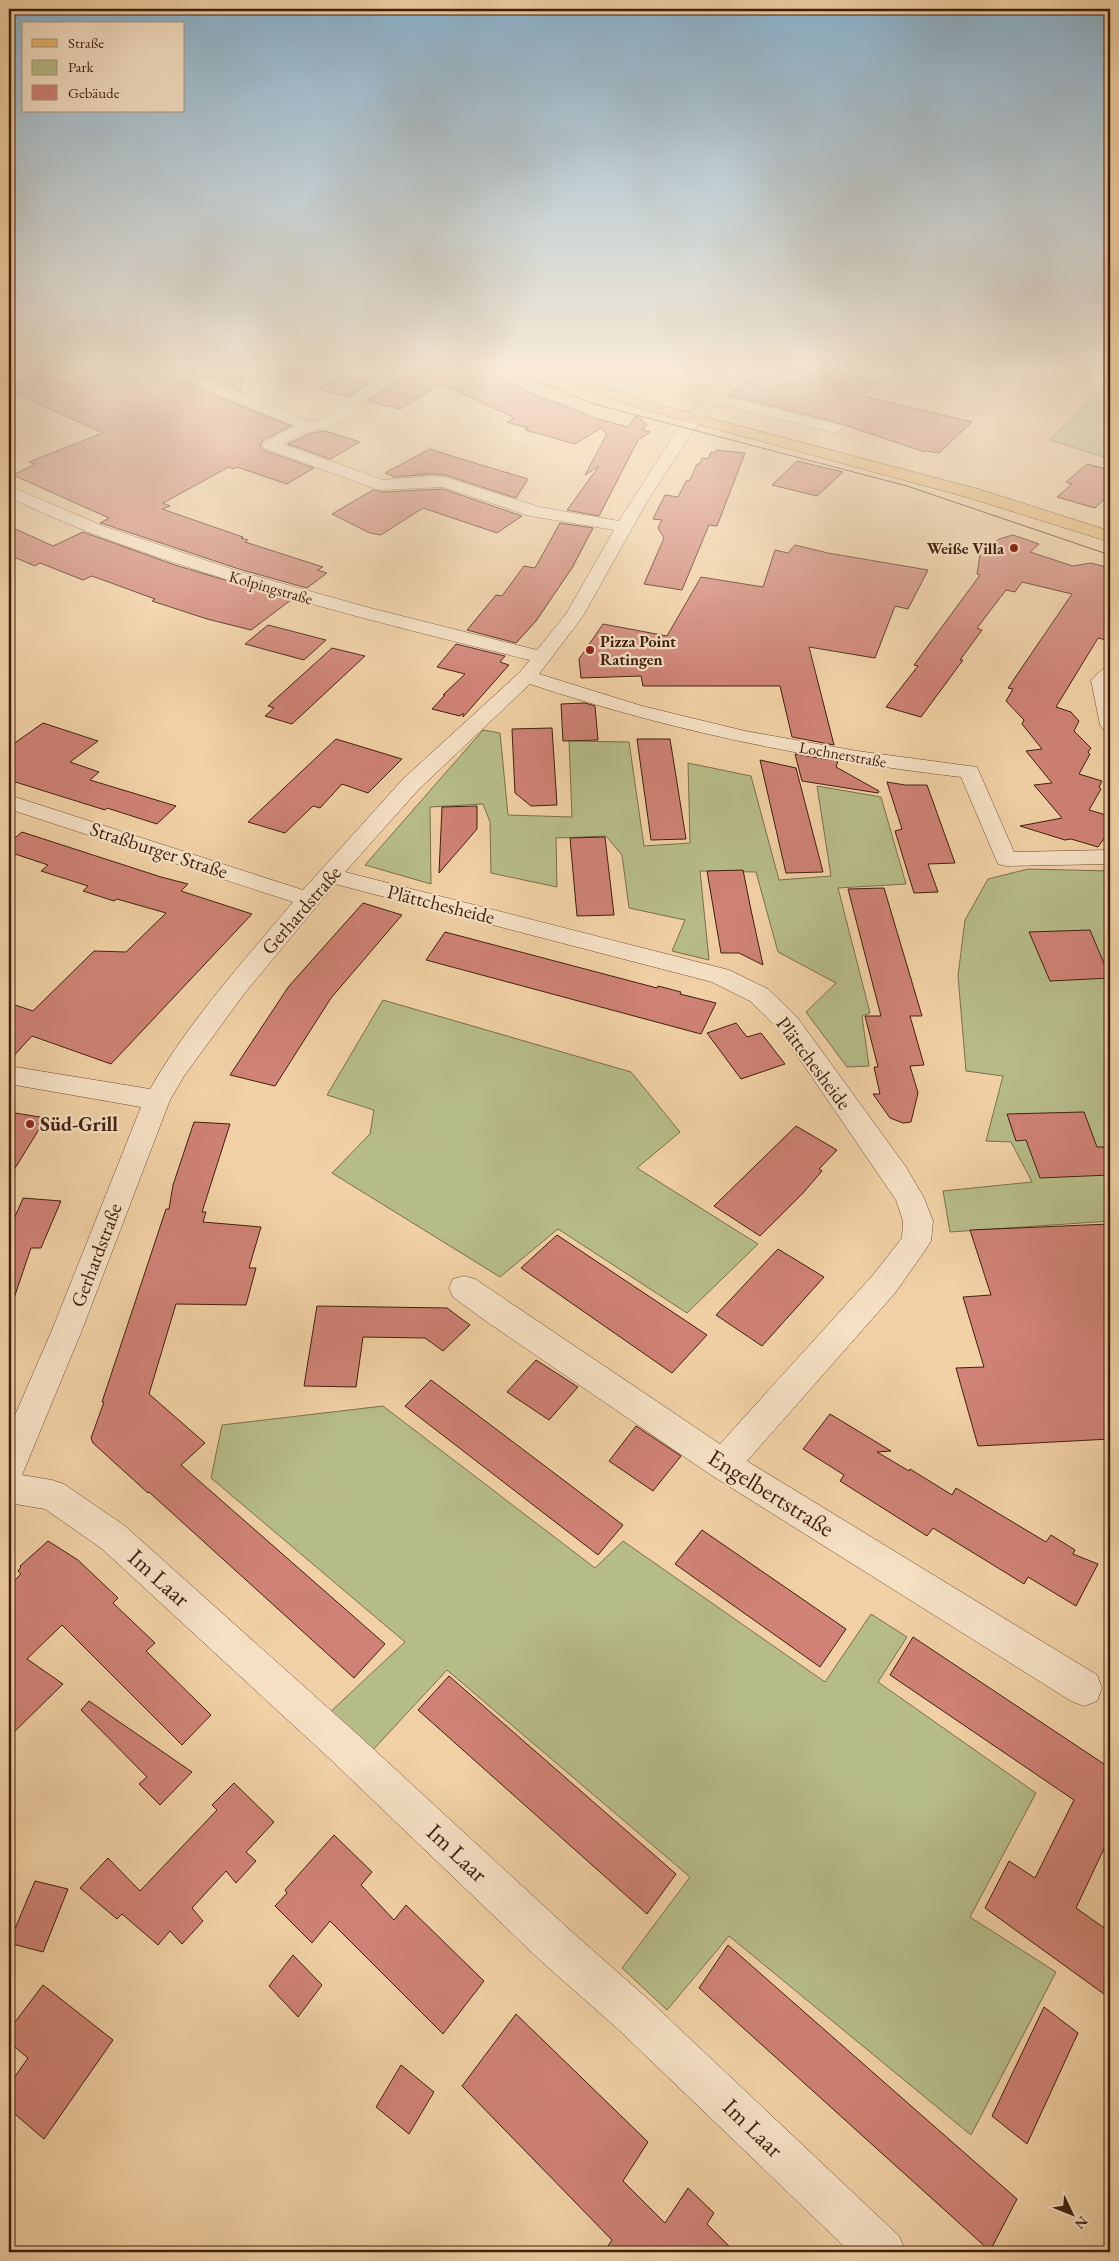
<svg xmlns="http://www.w3.org/2000/svg" width="1119" height="2261" font-family="'EB Garamond',serif">
<style>
.green{fill:#b6bc88;stroke:#7c6e4b}
.building{fill:#cf8275;stroke:#411f0e}
.lines{fill:none;stroke-linecap:round;stroke-linejoin:round}
.minor-casing{stroke:#6d4b34;stroke-width:1}
.major-casing{stroke:#411f0e;stroke-width:1}
.minor{fill:#f5e0c4;fill-rule:evenodd}
.major{fill:#e8b872;fill-rule:evenodd}
.tram{stroke:#411f0e;stroke-width:1}
.poi-dot{fill:#8f2418;stroke:#f5e0c4;stroke-width:2}
.labels{text-anchor:middle;stroke-width:4.5;stroke-linejoin:round;paint-order:stroke}
.far-poi-label{font-size:16px;font-weight:bold;fill:#411f0e;stroke:#f5e0c4;text-anchor:end}
.far-street-label{font-size:16px;fill:#411f0e;stroke:#f5e0c4}
.street-label{font-size:20px;fill:#411f0e;stroke:#f5e0c4}
.poi-label{font-size:20px;font-weight:bold;fill:#411f0e;stroke:#f5e0c4;text-anchor:start}
.near-street-label{font-size:24px;fill:#411f0e;stroke:#f5e0c4}
</style>
<rect width="100%" height="100%" fill="#f0d0a4"/>
<filter id="stains"><feTurbulence type="fractalNoise" baseFrequency=".004" numOctaves="4"/><feColorMatrix values="0 0 0 0 .2 0 0 0 0 .09 0 0 0 0 .02 0 0 0 .5 -.17"/></filter>
<radialGradient id="worn" r=".72"><stop offset=".6" stop-color="#630" stop-opacity="0"/><stop offset="1" stop-color="#630" stop-opacity=".3"/></radialGradient>
<path class="green" d="M1110,378V459L1049,440Z
M483,730L500,733L508,815L572,817L569,741L629,742L644,846L690,843L688,763L751,776L779,880L831,876L817,786L881,797L906,884L838,888L870,1013L862,1016L869,1066L847,1067L806,1012L836,983L778,952L756,872L700,871L709,960L672,951L685,920L629,908L622,855L606,836L556,838L557,887L491,873L490,822L483,804L430,807L431,884L365,865Z
M1028,869L1110,871V1221L950,1232L943,1191L1032,1182L1011,1142L986,1141L1003,1076L966,1071L958,976L965,920L988,879Z
M383,1000L631,1072L680,1132L637,1168L758,1244L687,1313L558,1229L500,1277L332,1173L370,1134L374,1110L327,1095Z
M383,1406L595,1568L623,1541L825,1682L871,1614L907,1637L878,1682L1036,1793L970,1917L1056,1972L971,2135L729,1936L667,2010L622,1968L690,1877L447,1670L370,1753L328,1714L405,1642L211,1478L222,1425Z"/>
<path class="building" d="M106,366H152L155,371L291,426L263,440L260,446L263,450L314,468L287,484L237,467L233,469L229,467L163,503L170,506L162,509L243,537L241,538L248,540L245,542L323,567L317,570L327,573L307,588L239,569L104,524L100,523L109,518L13,475L35,464L29,462L103,433L9,391V385L39,375L60,384Z
M180,366H217L244,377L240,391Z
M357,366H395L348,397L318,389Z
M418,366H475L543,399L545,398L595,418L628,427L636,416L647,424L643,430L650,432L638,440L599,516L567,510L599,466L585,475L607,434L601,428L575,444L525,430L528,428L507,422L515,418L442,384L400,409L367,401Z
M767,366H828L832,371L878,382L862,396L972,422L939,453L927,451L925,452L832,421L728,395Z
M325,431L360,442L330,459L288,444L312,433Z
M430,449L458,458L528,479L516,498L445,475L430,474L395,477L385,473Z
M716,450L745,453L717,526L709,525L682,590L644,584L664,538L658,528L662,520L653,519L665,495L678,497L686,481L690,480L697,464H700L702,458L708,459L711,452L715,453Z
M797,461L843,472L817,496L772,485Z
M1087,464L1110,470V494L1095,508L1057,497L1072,484L1066,482Z
M443,489L522,516L497,533L423,508L381,535L370,533L332,514L373,490L382,492Z
M560,523L593,528L572,568L536,621L516,643L467,630L496,595L502,596L524,566L535,568Z
M9,526L53,546L83,532L175,565L291,600L251,630L207,619L152,601L155,599L92,576L83,580L40,563L35,566L9,555Z
M1013,535L1039,544L1030,552L1073,566L1091,563L1110,568V641L1098,638L1056,707L1071,712L1079,721L1074,731L1091,748L1088,752L1090,754L1079,774L1102,781L1099,787L1101,789L1089,810L1110,816V830L1098,847L1071,839L1065,840L1020,826L1062,818L1034,785L1052,783L1026,751L1042,749L1022,724L1024,720L1006,701L1013,689L1008,688L1072,594L1022,582L1015,592L1006,590L977,628L982,630L960,660H963L921,717L886,707L918,666L914,665L980,575L977,574L980,555L999,539Z
M795,545L828,553L928,570L908,609L895,606L875,658L809,647L834,745L792,737L780,686H643L641,676L581,678L579,659L603,624L667,636L701,577L763,587L775,550L788,553Z
M268,625L326,640L304,660L245,644Z
M456,644L505,656L500,662L509,665L463,717V713L460,716L432,709L445,695H443L465,674L437,667Z
M332,648L365,656L292,724L265,716L274,708L268,706Z
M585,703L595,706L598,740L563,741L561,704Z
M43,723L98,741L70,762L99,772L90,780L176,806L157,824L107,808L105,810L9,780V747Z
M552,728L557,805L531,806L515,793L512,729Z
M336,739L402,759L368,793L342,784L320,808L313,806L285,833L248,822Z
M637,739H670L686,839L651,840Z
M795,754L838,761L836,767L879,791L878,793L802,781Z
M760,760L796,768L823,872L786,873Z
M887,782L905,785H927L955,863L928,864L938,892L914,893L895,831L902,829Z
M477,806V829L439,873L442,807Z
M22,832L161,877L188,884L181,891L252,914L111,1064L32,1036L9,1061V1003L33,1011L94,951L126,952L166,913L117,899L114,901L83,891L88,886L41,871L48,865L9,852V843Z
M605,837L614,915L577,916L570,838Z
M743,870L751,910L763,965L739,953H721L707,871Z
M884,888L922,1016H910L924,1065L910,1066L918,1093L911,1122L903,1123L890,1118L873,1094H880L874,1067H878L865,1016H881L848,889Z
M363,903L402,915L331,998L275,1086L230,1075L289,986Z
M1090,930L1110,978L1050,981L1029,932Z
M445,932L657,988L658,986L681,992L680,994L716,1003L701,1034L426,960Z
M736,1023L747,1037L761,1033L785,1064L741,1079L707,1033Z
M9,1112L46,1118L9,1178Z
M1084,1112L1097,1147H1110V1175L1040,1178L1026,1140L1016,1141L1007,1114Z
M194,1122L230,1124L202,1212H206L203,1222L261,1227L249,1268H256L246,1305L176,1304L149,1394L205,1443L181,1465L385,1644L354,1678L149,1492L148,1493L93,1443L91,1438L104,1402H102L166,1209H169L173,1185Z
M796,1126L837,1150L819,1169L822,1171L803,1193L760,1236L714,1206Z
M23,1198L61,1201L41,1248H31L13,1301L9,1300V1219H14Z
M1110,1224V1439L978,1446L956,1368L984,1367L963,1297L991,1295L970,1230Z
M557,1235L707,1335L672,1373L521,1268Z
M778,1249L824,1277L762,1346L716,1315Z
M317,1306L447,1308L470,1325L443,1351L425,1338L363,1337L356,1387L304,1386Z
M536,1360L578,1387L549,1420L507,1392Z
M431,1380L623,1525L598,1555L405,1406Z
M830,1414L891,1451L877,1452L909,1471L910,1469L952,1495L956,1488L1046,1542L1051,1535L1075,1550L1073,1554L1098,1564L1076,1606L1028,1577L1024,1584L933,1528L927,1536L840,1481L844,1475L803,1449Z
M636,1426L681,1456L653,1491L609,1461Z
M702,1530L846,1629L820,1667L675,1564Z
M48,1541L78,1560L118,1598L113,1603L155,1643L146,1651L211,1715L182,1745L62,1625L27,1659L63,1684L9,1737V1586L21,1574L18,1571L21,1567L20,1566Z
M913,1637L1110,1768V1836L1076,1908L1110,1932V1980L1104,1994L985,1908L1009,1861L1035,1878L1074,1800L890,1675Z
M449,1676L676,1874L647,1914L418,1710Z
M89,1701L192,1772L160,1805L139,1784L147,1777L81,1710Z
M234,1783L274,1822L246,1852L256,1861L236,1883L226,1871L192,1908L203,1921L182,1944L170,1931L158,1945L122,1914L117,1919L80,1888L108,1858L140,1891L217,1810L212,1805Z
M334,1835L372,1872L361,1885L394,1920L406,1905L484,1981L443,2034L330,1921L312,1943L275,1906L287,1893L285,1890Z
M35,1881L68,1889L43,1952L9,1943Z
M728,1945L1017,2199L990,2251L699,1988Z
M293,1955L322,1985L298,2017L269,1986Z
M43,1985L113,2040L44,2139L9,2109V2085L28,2058L9,2042V2030Z
M1044,2007L1078,2033L1027,2144L992,2116Z
M516,2014L648,2142L623,2181L665,2223L688,2188L714,2213L707,2224L735,2252H604L612,2240L462,2086Z
M401,2065L434,2092L409,2134L376,2107Z"/>
<g class="lines">
<defs>
<path id="minor" d="M30,366H51L49,369L9,383V374Z
M154,366H174L310,421H317L339,409L341,403L399,366H416L354,408L352,414L325,429L311,431L283,444L383,480L430,476L445,477L539,507L619,521L677,430L706,395L733,366H750L738,376L721,396L840,425L842,428L840,431L834,433L715,403L690,435L645,505L583,616L539,674L642,706L745,731L857,751L977,767L1014,852L1110,850V864L1006,866L998,864L961,777C814,760 670,731 530,684L419,789L345,872L729,970L768,989L797,1017L906,1167L924,1198L933,1221L931,1241L926,1249L895,1293L747,1461L1097,1675L1102,1688L1097,1701L1084,1706L1071,1701L711,1475L480,1317L453,1297L449,1288L453,1279L464,1276L475,1279L720,1444L873,1275L902,1238L903,1221L896,1200L779,1029L750,1001L712,982L335,884L244,994L184,1076L170,1100L82,1330L22,1475L52,1480L64,1484L125,1526L356,1733L571,1931L649,2000L899,2236L906,2252H850L619,2030L541,1961L330,1759L101,1548L45,1509L9,1503V1429L52,1330L141,1107L9,1084V1066L150,1089C189,1021 243,962 293,902L9,809V795L303,890L403,779L520,672L530,660C419,633 308,605 200,571C135,550 70,527 9,497V486L103,526L238,571L370,608L537,650L566,614L614,530L530,516L443,487L382,490L376,489L264,448L262,445L264,442L295,426L156,369Z
M830,366H856L898,377L900,380L893,384L832,369Z
M1041,366H1070L1096,372L1098,375L1091,379L1043,369Z
M1110,667V731L1103,729L1100,725L1091,680L1103,669Z"/>
<path id="major" d="M531,366H552L645,401L978,489L1110,531V542L966,497L635,407L533,369Z"/>
</defs>
<use href="#minor" class="minor-casing"/>
<use href="#major" class="major-casing"/>
<use href="#minor" class="minor"/>
<use href="#major" class="major"/>
<path class="tram" d="M500,366L594,404L907,486L1110,555"/>
</g>
<linearGradient id="sky" x2="0" y2="1"><stop stop-color="#8ab4d1"/><stop offset="0.54" stop-color="#f8ead6"/><stop offset="1" stop-color="#f8ead6" stop-opacity="0"/></linearGradient>
<rect width="1119" height="683" fill="url(#sky)"/>
<g class="poi-dot">
<circle cx="1014" cy="548" r="5"/>
<circle cx="590" cy="650" r="5"/>
<circle cx="30" cy="1124" r="5"/>
</g>
<g class="labels">
<g class="far-poi-label">
<text x="1004" y="554">Weiße Villa</text>
<text x="600" y="647" text-anchor="start">Pizza Point<tspan x="600" dy="18">Ratingen</tspan></text>
</g>
<g class="far-street-label">
<text transform="translate(271 587) rotate(16)" y="6">Kolpingstraße</text>
<text transform="translate(843 754) rotate(10)" y="6">Lochnerstraße</text>
</g>
<g class="street-label">
<text transform="translate(159 850) rotate(18)" y="7">Straßburger Straße</text>
<text transform="translate(441 904) rotate(14)" y="7">Plättchesheide</text>
<text transform="translate(301 910) rotate(-49)" y="7">Gerhardstraße</text>
<text transform="translate(814 1063) rotate(53)" y="7">Plättchesheide</text>
<text transform="translate(96 1255) rotate(-69)" y="7">Gerhardstraße</text>
</g>
<g class="poi-label">
<text x="40" y="1131">Süd-Grill</text>
</g>
<g class="near-street-label">
<text transform="translate(771 1493) rotate(32)" y="8">Engelbertstraße</text>
<text transform="translate(159 1578) rotate(42)" y="8">Im Laar</text>
<text transform="translate(457 1853) rotate(43)" y="8">Im Laar</text>
<text transform="translate(753 2128) rotate(44)" y="8">Im Laar</text>
</g>
</g>
<rect width="1119" height="2261" fill="none" stroke="#f0d0a4" stroke-width="30"/>
<rect x="10" y="10" width="1099" height="2241" fill="none" stroke="#411f0e" stroke-width="2.5"/>
<rect x="15" y="15" width="1089" height="2231" fill="none" stroke="#411f0e"/>
<rect x="22" y="22" width="162" height="90" fill="#f5e0c4" stroke="#ad937b"/>
<rect x="32" y="39" width="25" height="8" fill="#e8b872" stroke="#ad937b"/>
<text x="68" y="48" font-size="15" fill="#411f0e">Straße</text>
<rect x="32" y="60" width="25" height="15" fill="#b6bc88" stroke="#ad937b"/>
<text x="68" y="72" font-size="15" fill="#411f0e">Park</text>
<rect x="32" y="85" width="25" height="15" fill="#cf8275" stroke="#ad937b"/>
<text x="68" y="98" font-size="15" fill="#411f0e">Gebäude</text>
<g transform="translate(1072 2214) rotate(133)" stroke="#f5e0c4" stroke-width="4" paint-order="stroke">
<path d="M0-4L9 19L0 12L-9 19Z" fill="#411f0e"/>
<text y="-8" font-size="14" font-weight="bold" text-anchor="middle" fill="#411f0e">N</text>
</g>
<rect width="100%" height="100%" filter="url(#stains)"/>
<rect width="100%" height="100%" fill="url(#worn)"/>
</svg>
